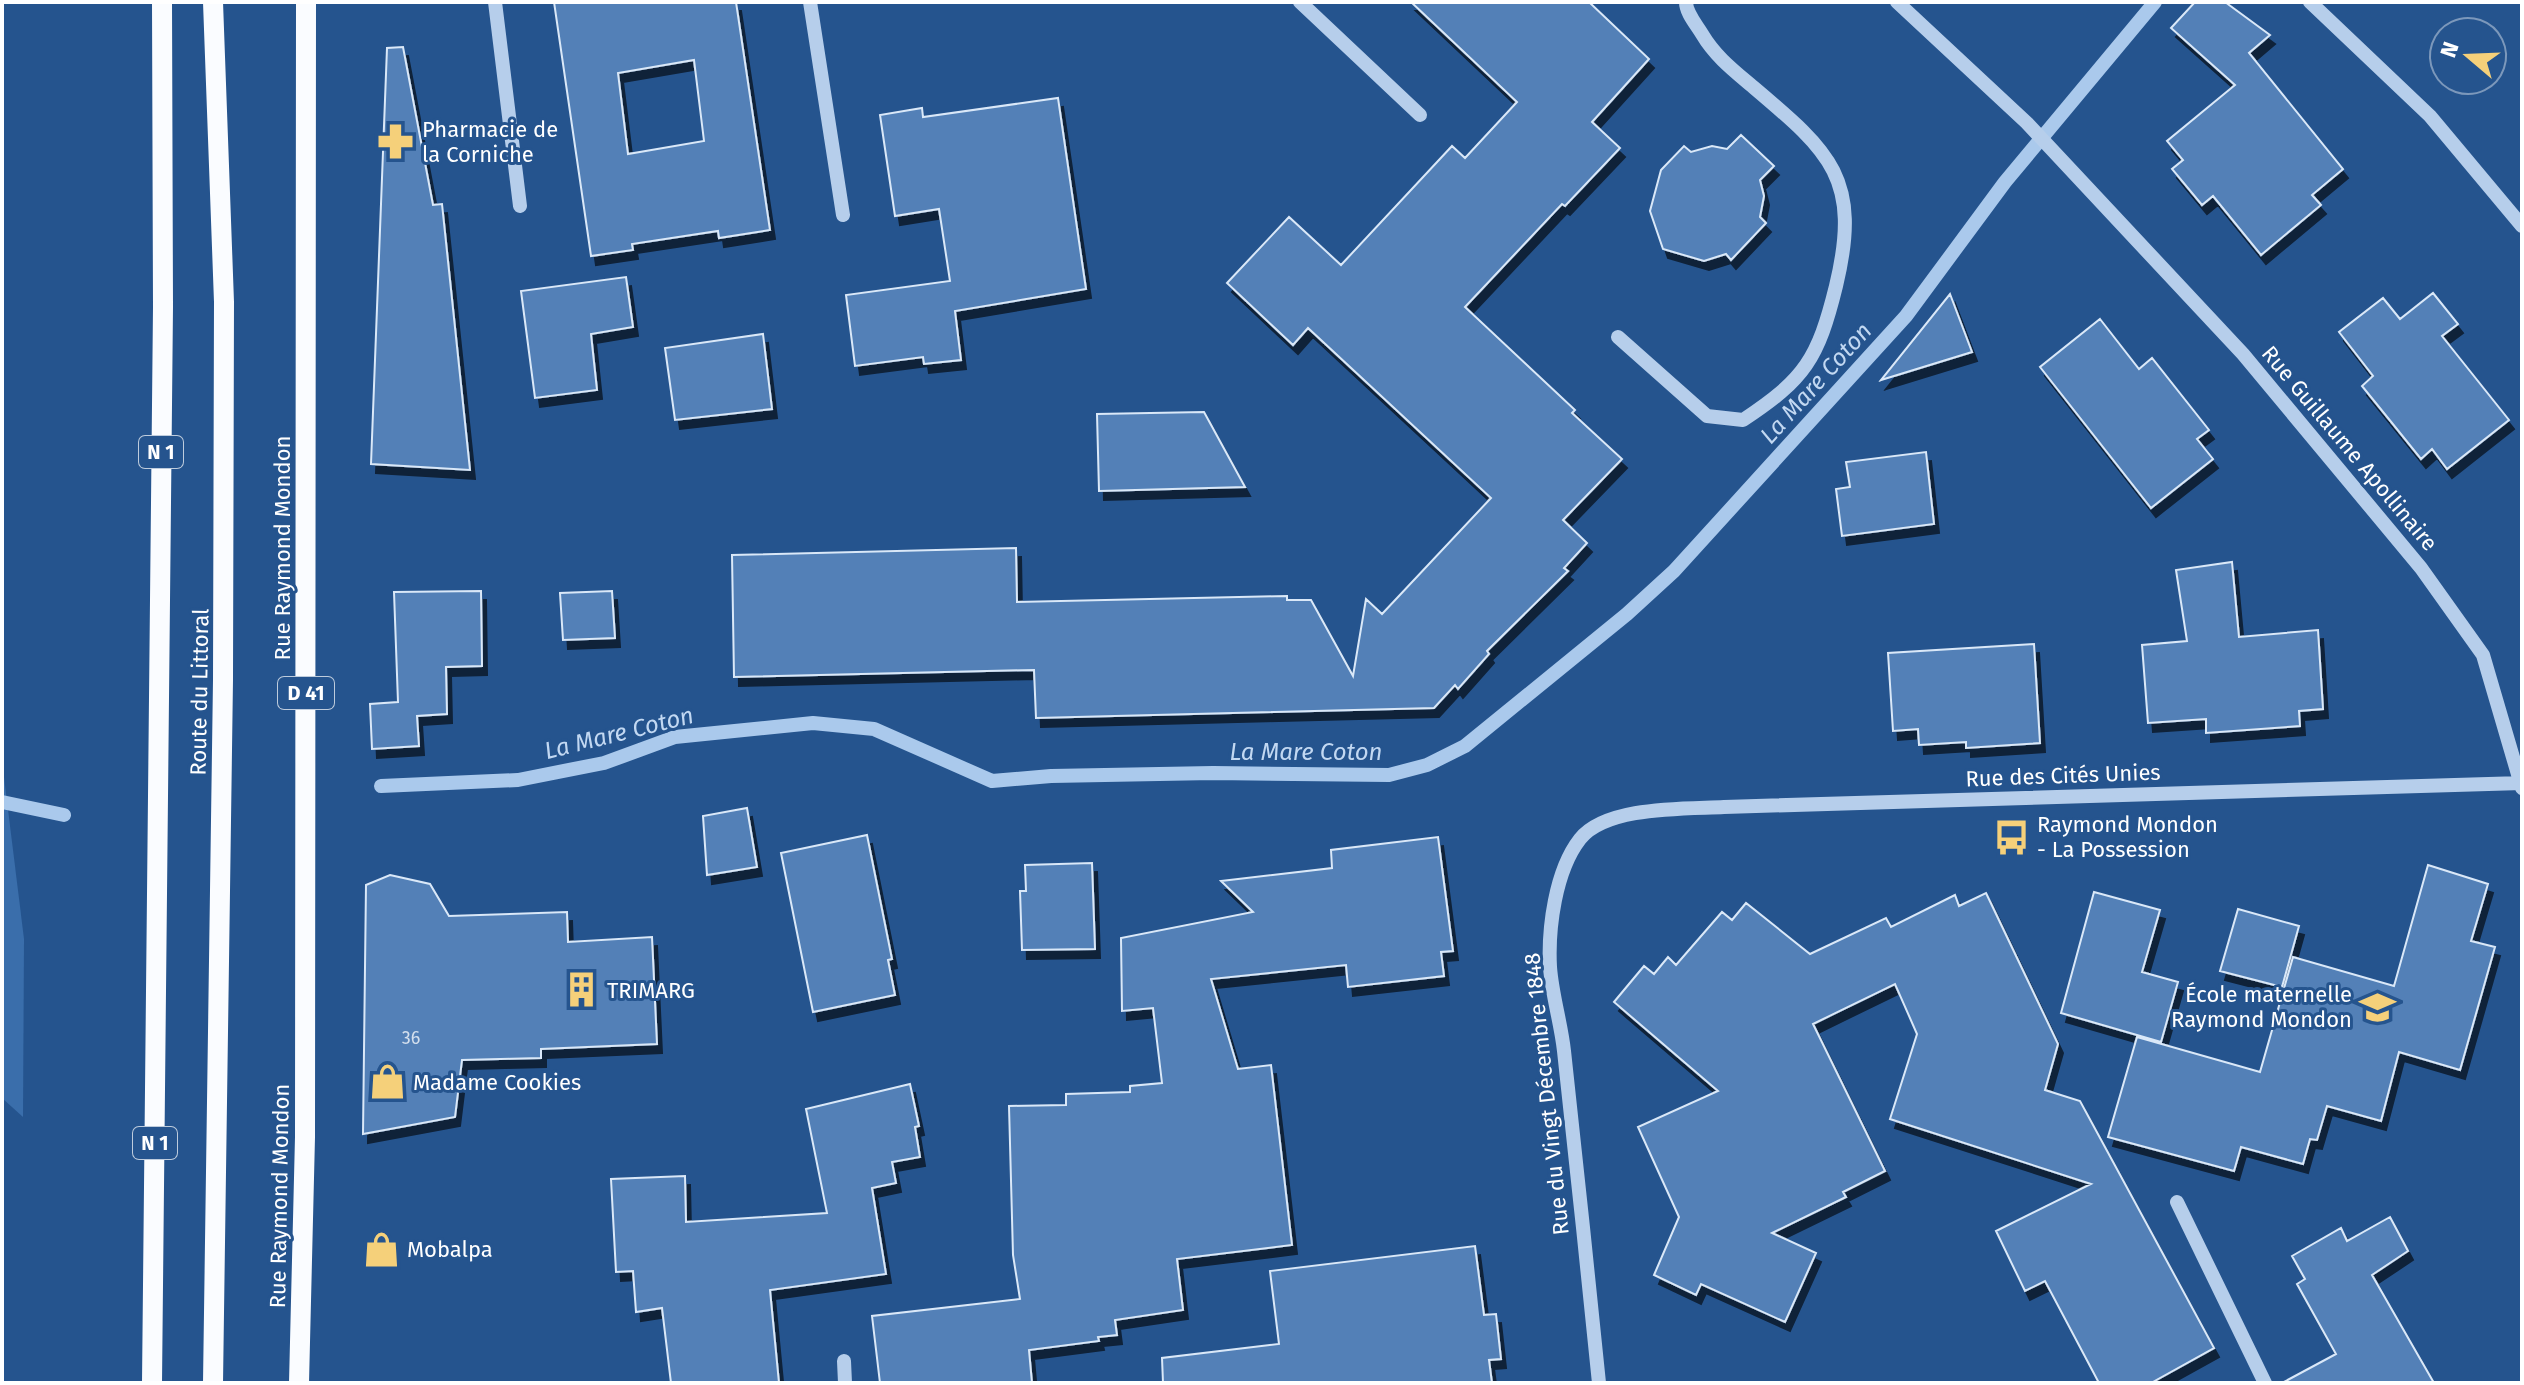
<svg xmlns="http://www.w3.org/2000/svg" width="2524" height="1385" font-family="'Fira Sans',sans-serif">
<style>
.green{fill:#3a6eab}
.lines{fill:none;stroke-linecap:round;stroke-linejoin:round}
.stream{stroke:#aac9ec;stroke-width:14}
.building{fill:#5280b7;stroke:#dae8f8;stroke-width:2;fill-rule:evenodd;filter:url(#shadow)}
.minor{stroke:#b6ceeb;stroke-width:14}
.major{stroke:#fafcff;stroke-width:20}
.labels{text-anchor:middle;stroke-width:6;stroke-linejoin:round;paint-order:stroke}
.number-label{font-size:18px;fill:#d4dfed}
.shield{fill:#25548e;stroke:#beccdd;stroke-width:2}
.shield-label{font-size:20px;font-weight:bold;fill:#fff}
.poi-label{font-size:22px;fill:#fff;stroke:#25548e;text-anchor:start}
.street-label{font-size:22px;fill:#fff;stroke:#25548e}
.water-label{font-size:24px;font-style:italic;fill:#c2d8f2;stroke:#25548e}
</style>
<defs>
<filter id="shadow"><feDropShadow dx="5" dy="9" stdDeviation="0" flood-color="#0009"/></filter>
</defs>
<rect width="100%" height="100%" fill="#25548e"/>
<path class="green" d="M2,761L24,939L23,1117L2,1098Z"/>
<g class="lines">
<path class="stream" d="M381,786L518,780L604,763L675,737L813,723L874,729L992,781L1051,776L1213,773L1389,775L1427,765L1465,746L1627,614L1674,571L1906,316L2005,182L2155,2
M2,802L64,815"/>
</g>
<path class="building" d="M554,2H736L770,230L719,238L718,231L632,244L633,250L591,256ZM694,60L704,141L628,154L618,73Z
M1411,2H1589L1649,59L1592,122L1620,148L1565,206L1562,204L1465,307L1575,410L1572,413L1622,459L1563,520L1587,543L1564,568L1568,571L1487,651L1489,654L1458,689L1455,685L1434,708L1036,718L1034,670L734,677L732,555L1016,548L1017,602L1287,596V600H1311L1353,676L1366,599L1382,614L1491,498L1308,328L1293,345L1227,283L1289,217L1341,265L1452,146L1465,158L1517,102Z
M2195,2H2225L2270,35L2249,53L2343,169L2312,195L2321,205L2261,255L2213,196L2202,205L2172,169L2183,160L2167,141L2235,85L2171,28Z
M403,47L433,205L442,204L470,470L371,464L387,48Z
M1058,98L1086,289L955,311L961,360L924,364L923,357L855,366L846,295L950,281L939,209L895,216L880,115L922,108L923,117Z
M1741,135L1774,166L1760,180L1764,196L1760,217L1766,223L1731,260L1726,254L1704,261L1663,249L1650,211L1661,170L1684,146L1691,152L1712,146L1727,149Z
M626,277L633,327L591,334L597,390L535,398L521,291Z
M2433,293L2458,324L2442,336L2509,420L2447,469L2432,449L2421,459L2392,423L2362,386L2373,376L2339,332L2383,298L2400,319Z
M1950,294L1972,352L1881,380Z
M2100,319L2139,369L2152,358L2209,430L2197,439L2213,459L2151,508L2040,367Z
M763,334L772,409L675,420L665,348Z
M1204,412L1245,487L1099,491L1097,414Z
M1926,452L1934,524L1842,536L1836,489L1850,487L1846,462Z
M2232,562L2239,637L2318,630L2323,709L2299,711L2300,726L2206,733V719L2148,723L2142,645L2187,641L2176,570Z
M481,591L482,666L446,667L447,714L417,716L419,746L372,749L370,704L398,702L394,592Z
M612,591L615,638L563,640L560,593Z
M2034,644L2040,743L1966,748V742L1919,745L1918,729L1893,731L1888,653Z
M747,808L757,867L707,875L703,816Z
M867,835L892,959L888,960L895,995L813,1012L781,853Z
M1438,837L1453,951L1441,952L1444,976L1348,987L1346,965L1211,979L1238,1069L1271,1065L1292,1245L1177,1259L1183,1310L1115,1320L1117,1335L1098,1337L1099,1341L1029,1350L1032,1383H880L872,1316L1020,1299L1013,1255L1009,1106L1066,1105V1094L1130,1092V1086L1162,1083L1153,1008L1122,1011L1121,938L1253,912L1221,881L1332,868L1331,850Z
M1092,863L1095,949L1022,950L1020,891H1026L1025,865Z
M2428,865L2488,884L2471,941L2495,947L2460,1070L2399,1052L2381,1121L2327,1106L2317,1140L2310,1139L2303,1164L2241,1147L2234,1171L2108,1137L2137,1037L2260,1072L2293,957L2394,986Z
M390,875L430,884L449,916L567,912L568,942L652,937L657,1044L541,1049V1058L462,1060L455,1117L363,1134L366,885Z
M2094,892L2160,910L2142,972L2178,982L2161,1042L2061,1013Z
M1986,893L2058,1044L2045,1090L2080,1101L2214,1348L2151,1383H2099L2045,1281L2025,1291L1996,1231L2091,1184L1890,1119L1917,1034L1895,984L1813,1024L1885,1171L1843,1192L1846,1197L1772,1233L1816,1253L1785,1322L1701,1284L1696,1295L1654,1275L1679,1217L1638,1127L1718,1091L1614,1002L1644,966L1654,974L1668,957L1676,965L1722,912L1732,920L1746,903L1810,954L1886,918L1891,927L1955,895L1959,906Z
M2238,909L2299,926L2282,987L2220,971Z
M910,1084L919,1126L915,1127L920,1157L892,1162L896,1183L872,1188L886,1274L770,1290L779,1383H671L662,1308L636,1312L633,1271L616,1272L611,1179L685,1176L686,1222L827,1213L806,1109Z
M2390,1217L2408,1251L2372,1275L2434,1383H2282L2336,1354L2297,1284L2305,1279L2292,1256L2341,1228L2347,1241Z
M1475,1246L1484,1315L1496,1314L1501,1359L1489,1360L1492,1383H1163L1162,1358L1279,1344L1270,1271Z"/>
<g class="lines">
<path class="minor" d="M495,2L520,206
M810,2L843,215
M1300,2L1420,115
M1897,2L2027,123L2243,354L2421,568L2483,655L2522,788
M2310,2L2430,116L2522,226
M1618,337L1707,416L1743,420C1805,379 1818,359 1836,286C1862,178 1830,152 1752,86C1733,70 1715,56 1702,34C1696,24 1686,13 1686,2
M2177,1202L2265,1383
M844,1361L845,1383
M1599,1383C1588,1272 1576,1162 1564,1051C1561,1023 1552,995 1550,967C1548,929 1555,871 1580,839C1606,806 1684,809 1724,807L2522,783"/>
<path class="major" d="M213,2L224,302L223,680L213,1383
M152,1383L163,307L162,2
M299,1383L305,1137L306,2"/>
</g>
<defs>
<symbol id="pharmacy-bare" viewBox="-9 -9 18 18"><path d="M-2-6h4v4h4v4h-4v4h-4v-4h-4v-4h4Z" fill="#f5d07a" stroke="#25548e" stroke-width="2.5" paint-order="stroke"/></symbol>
<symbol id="bus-bare" viewBox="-9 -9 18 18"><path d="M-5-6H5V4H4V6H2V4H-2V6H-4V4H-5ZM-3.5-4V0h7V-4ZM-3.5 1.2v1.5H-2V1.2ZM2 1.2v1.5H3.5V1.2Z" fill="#f5d07a" stroke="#25548e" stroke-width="2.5" paint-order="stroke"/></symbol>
<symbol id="building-bare" viewBox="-9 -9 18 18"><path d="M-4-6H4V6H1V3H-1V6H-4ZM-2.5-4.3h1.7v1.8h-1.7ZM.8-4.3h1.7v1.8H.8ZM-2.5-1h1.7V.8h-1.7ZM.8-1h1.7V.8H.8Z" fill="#f5d07a" stroke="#25548e" stroke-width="2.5" paint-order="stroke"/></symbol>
<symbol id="school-bare" viewBox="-9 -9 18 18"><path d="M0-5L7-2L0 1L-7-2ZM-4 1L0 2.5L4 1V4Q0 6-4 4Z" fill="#f5d07a" stroke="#25548e" stroke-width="2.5" paint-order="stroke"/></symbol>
<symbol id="shop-bare" viewBox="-9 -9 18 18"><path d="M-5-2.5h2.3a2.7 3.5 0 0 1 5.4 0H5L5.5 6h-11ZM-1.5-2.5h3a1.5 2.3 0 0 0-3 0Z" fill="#f5d07a" stroke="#25548e" stroke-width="2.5" paint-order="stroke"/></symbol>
</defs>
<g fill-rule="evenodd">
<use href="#pharmacy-bare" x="370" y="116" width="51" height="51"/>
<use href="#bus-bare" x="1986" y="812" width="51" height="51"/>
<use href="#building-bare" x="556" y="964" width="51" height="51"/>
<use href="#school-bare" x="2352" y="982" width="51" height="51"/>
<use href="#shop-bare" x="362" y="1056" width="51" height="51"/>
<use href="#shop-bare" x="356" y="1224" width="51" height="51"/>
</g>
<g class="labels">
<g class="number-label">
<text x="411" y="1044">36</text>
</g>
<g class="shield">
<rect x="139" y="436" width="44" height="32" rx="6"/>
<rect x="278" y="677" width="56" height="32" rx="6"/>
<rect x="133" y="1127" width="44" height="32" rx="6"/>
</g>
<g class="shield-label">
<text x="161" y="459">N 1</text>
<text x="306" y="700">D 41</text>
<text x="155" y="1150">N 1</text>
</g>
<g class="poi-label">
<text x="422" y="137">Pharmacie de<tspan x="422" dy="25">la Corniche</tspan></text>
<text x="2037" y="832">Raymond Mondon<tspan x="2037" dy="25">- La Possession</tspan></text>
<text x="607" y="998">TRIMARG</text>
<text x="2352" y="1002" text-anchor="end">École maternelle<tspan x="2352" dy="25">Raymond Mondon</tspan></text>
<text x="413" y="1090">Madame Cookies</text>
<text x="407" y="1257">Mobalpa</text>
</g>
<g class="street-label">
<text transform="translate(2350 448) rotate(50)" y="8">Rue Guillaume Apollinaire</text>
<text transform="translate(282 548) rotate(-90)" y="8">Rue Raymond Mondon</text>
<text transform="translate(199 692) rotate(-89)" y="8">Route du Littoral</text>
<text transform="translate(2063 775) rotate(-2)" y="8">Rue des Cités Unies</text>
<text transform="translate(1546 1094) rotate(-96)" y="8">Rue du Vingt Décembre 1848</text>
<text transform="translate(279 1196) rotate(-89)" y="8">Rue Raymond Mondon</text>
</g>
<g class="water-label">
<text transform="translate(1816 383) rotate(-48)" y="8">La Mare Coton</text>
<text transform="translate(619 733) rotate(-14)" y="8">La Mare Coton</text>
<text x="1306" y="760">La Mare Coton</text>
</g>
</g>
<rect width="2524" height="1385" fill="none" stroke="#ffffff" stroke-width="8"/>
<g transform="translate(2468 56) rotate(289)"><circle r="38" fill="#25548e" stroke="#7c98bb" stroke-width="2"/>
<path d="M0-6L14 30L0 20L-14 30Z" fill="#f5d07a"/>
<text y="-12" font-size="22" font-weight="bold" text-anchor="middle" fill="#ffffff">N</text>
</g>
</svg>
